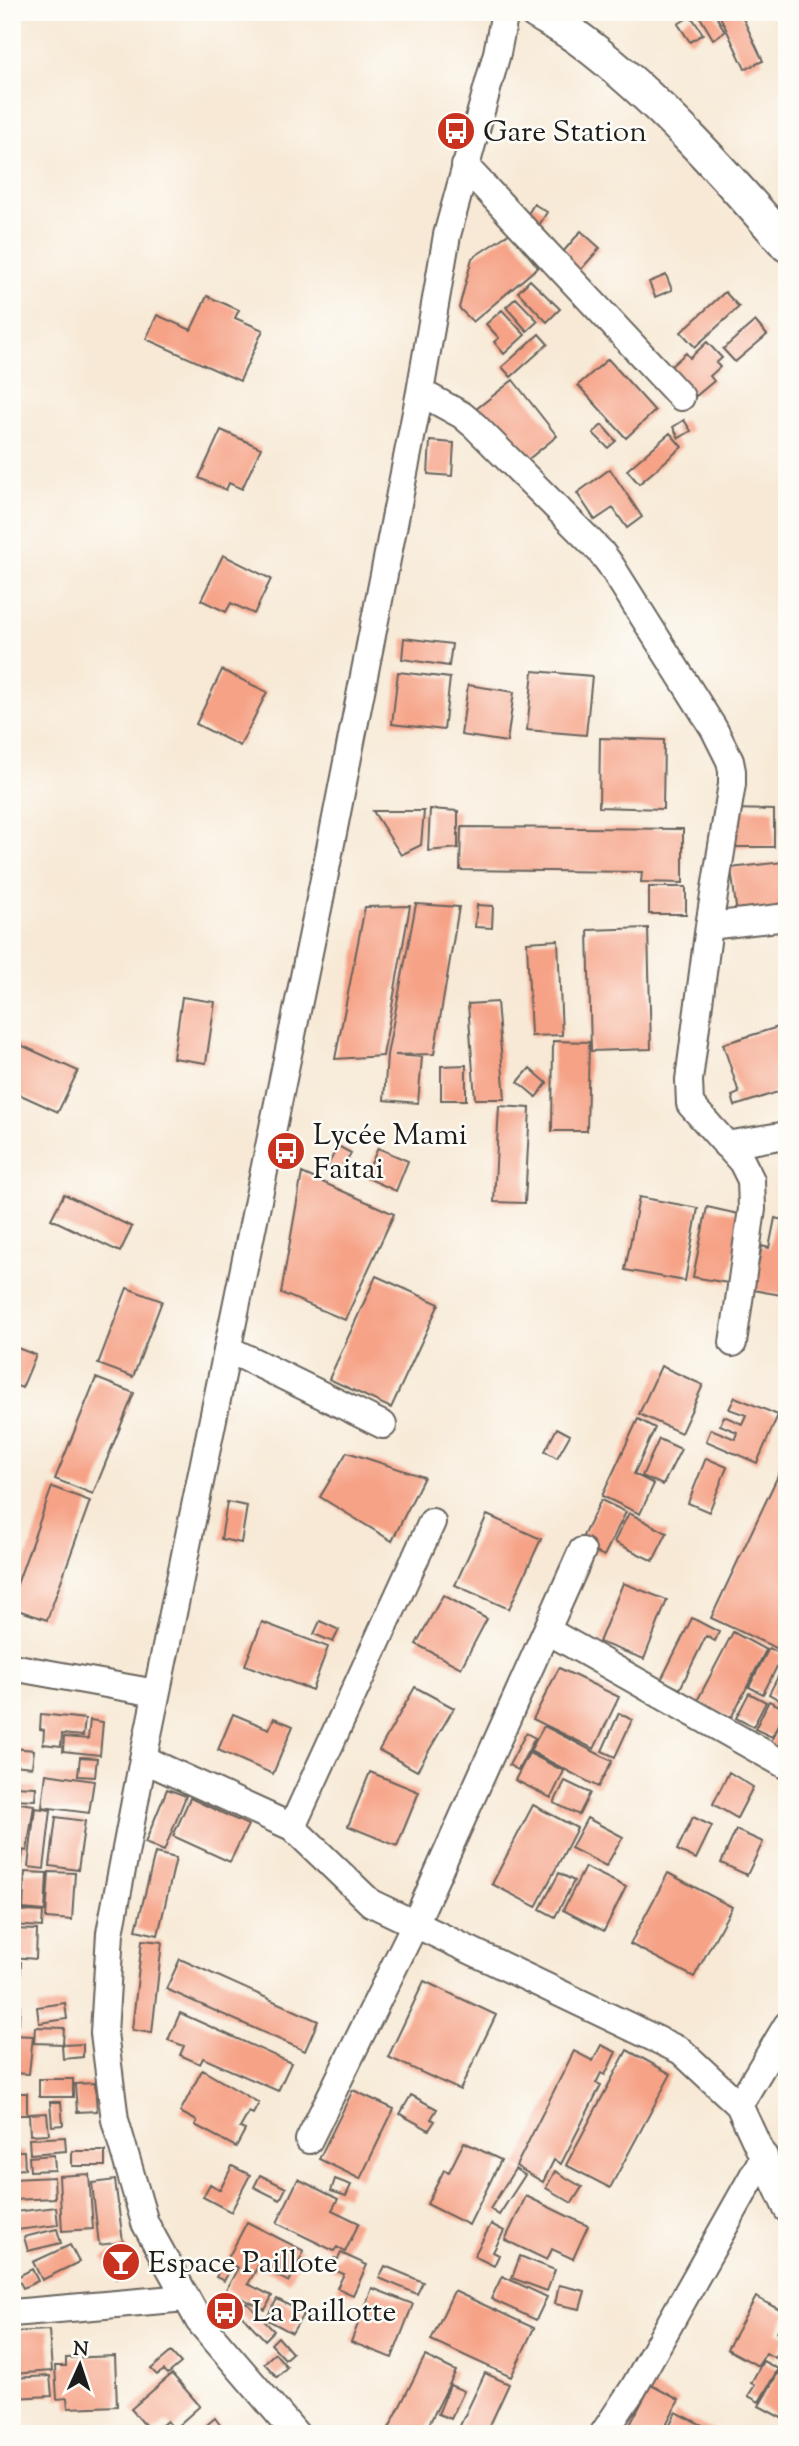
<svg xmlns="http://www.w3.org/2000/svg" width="799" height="2446" font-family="'Sorts Mill Goudy',serif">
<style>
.building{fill:#f6a286}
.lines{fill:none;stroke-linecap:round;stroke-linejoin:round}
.minor-casing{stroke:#69645d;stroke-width:30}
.major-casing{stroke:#69645d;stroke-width:37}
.minor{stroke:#fff;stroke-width:26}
.major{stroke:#fff;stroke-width:33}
.labels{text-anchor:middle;stroke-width:5;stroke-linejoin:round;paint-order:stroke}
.poi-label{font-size:30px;fill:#1c1c1c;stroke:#fdfcf7;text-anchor:start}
</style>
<rect width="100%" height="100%" fill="#fdfcf7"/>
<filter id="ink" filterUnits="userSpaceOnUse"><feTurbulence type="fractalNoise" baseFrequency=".0143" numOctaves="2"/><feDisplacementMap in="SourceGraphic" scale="14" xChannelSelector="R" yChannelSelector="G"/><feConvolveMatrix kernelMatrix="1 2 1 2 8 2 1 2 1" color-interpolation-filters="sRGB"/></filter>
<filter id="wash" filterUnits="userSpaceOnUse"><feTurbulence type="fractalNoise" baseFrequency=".00686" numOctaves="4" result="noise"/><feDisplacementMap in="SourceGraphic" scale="28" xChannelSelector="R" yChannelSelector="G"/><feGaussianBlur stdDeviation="1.57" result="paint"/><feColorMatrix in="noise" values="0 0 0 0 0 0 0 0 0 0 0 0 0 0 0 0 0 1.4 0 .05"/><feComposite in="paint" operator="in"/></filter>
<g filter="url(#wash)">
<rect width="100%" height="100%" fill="#f7e9d5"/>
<g id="blocks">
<path class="building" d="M707,12H714L725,32L713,39L700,17Z
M718,12H740L763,61L745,69Z
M691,16L703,34L690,42L678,24Z
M534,204L547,212L538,227L525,219Z
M581,231L600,248L576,275L557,259Z
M510,233L538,267L473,322L459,308L472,258Z
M666,275L672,290L655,297L649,282Z
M530,280L560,309L547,322L518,292Z
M725,292L739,307L695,347L681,332Z
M207,296L239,310L235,318L263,330L240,381L146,339L157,315L191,330Z
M516,298L538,321L527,331L506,307Z
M502,310L525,335L504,354L494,342L499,338L486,324Z
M755,321L767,335L735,362L723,349Z
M539,334L548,344L511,377L502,367Z
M707,342L722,358L716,363L720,367L710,376L714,381L696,396L670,367L686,353L690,358Z
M608,359L655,411L626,438L578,385Z
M513,380L557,436L520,466L475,410Z
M684,420L691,431L679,438L673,427Z
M602,425L616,441L608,448L593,433Z
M221,430L261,448L242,489L229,483L226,490L199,478Z
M670,433L682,447L639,484L627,470Z
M430,441L454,443L452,476L428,474Z
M610,469L642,517L627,528L613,508L595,520L577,493Z
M223,555L271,579L254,614L231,603L226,612L201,600Z
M404,638L452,644L449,666L402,659Z
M222,670L267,692L240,746L196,724Z
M533,671L592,676L586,735L527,730Z
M398,672L450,678L444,730L392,724Z
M468,685L514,692L507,742L461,735Z
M600,738L664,740L663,809L599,807Z
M430,809L458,811V848L428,851Z
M732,809L774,810V847H732Z
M373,811H424L421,845L401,855Z
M780,825H787V848L780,847Z
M461,827L683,829V883L641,882L642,872L460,870Z
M783,862L787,909L737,915L731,868Z
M649,887H686V914H649Z
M416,904L459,907L434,1054L395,1055L422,1057L418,1103L384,1100L387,1055Z
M477,905L493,906L492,928L475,927Z
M410,906L383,1056L335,1059L365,907Z
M648,928L651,1049L591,1051L588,930Z
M558,940L562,1035L531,1036L527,942Z
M182,997L215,1002L206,1063L173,1058Z
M497,1002L505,1099H475L468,1004Z
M778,1027L787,1055V1089L735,1106L732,1096L739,1093L723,1044Z
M12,1041L78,1071L58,1112L12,1091Z
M553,1041L589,1042L587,1131H552Z
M466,1065V1100H441V1066Z
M530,1068L547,1083L536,1097L518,1082Z
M499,1106L530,1108L525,1203L494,1202Z
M338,1146L351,1153L340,1174L327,1167Z
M378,1148L408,1161L396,1191L365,1177Z
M302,1173L394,1214L345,1320L281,1293Z
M64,1194L132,1227L120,1252L51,1219Z
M639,1197L698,1208L685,1281L625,1270Z
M707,1207L743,1215L728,1283L693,1277Z
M775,1218L787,1221V1296L753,1290L762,1246L769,1248Z
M376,1276L439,1304L391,1408L329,1379Z
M127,1288L162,1301L133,1377L98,1364Z
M12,1346L36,1355L22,1388L12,1384Z
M661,1366L703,1385L681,1433L639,1414Z
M96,1378L134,1393L93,1494L55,1479Z
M735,1397L778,1415L757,1463L706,1441L711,1429L735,1439L737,1432L720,1425L724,1416L742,1424L746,1415L729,1409Z
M638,1419L655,1428L634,1474L654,1484L640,1514L602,1496Z
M557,1428L570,1435L557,1458L545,1451Z
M659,1439L681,1449L663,1485L642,1476Z
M347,1452L424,1477L392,1541L320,1497Z
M706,1458L727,1467L709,1512L688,1503Z
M784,1463L787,1465V1653L711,1618Z
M52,1487L90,1501L47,1620L12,1608V1598Z
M601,1500L626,1512L604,1556L579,1544Z
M227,1502L247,1506L241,1543L221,1539Z
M629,1513L667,1533L653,1561L614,1542Z
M487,1515L541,1539L509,1609L455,1585Z
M623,1583L667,1600L644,1659L599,1642Z
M443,1595L487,1619L461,1668L416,1644Z
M692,1618L719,1632L715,1641L706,1636L680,1689L661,1680Z
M320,1621L339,1630L333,1642L314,1634Z
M262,1622L328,1647L312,1690L245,1665Z
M733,1632L766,1650L731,1718L697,1701Z
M769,1648L783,1655L763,1694L749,1687Z
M783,1667L787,1669V1704L769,1694Z
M559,1668L619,1697L594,1749L533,1719Z
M415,1687L454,1708L417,1771L379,1750Z
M749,1693L766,1702L753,1727L736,1718Z
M769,1701L786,1709L772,1737L755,1729Z
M787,1709V1753L770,1744Z
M619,1713L632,1720L615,1757L602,1751Z
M41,1714L85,1719L83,1736L62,1734L61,1746L43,1744L44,1730L40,1729Z
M233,1714L269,1729L274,1718L293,1726L273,1774L218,1750Z
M90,1720L103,1722L100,1755L63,1751L64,1737L88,1739Z
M544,1726L612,1761L598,1787L530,1751Z
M526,1733L535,1738L518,1770L509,1765Z
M12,1748L34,1750L32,1767L13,1765Z
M529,1753L564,1771L551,1798L515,1780Z
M80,1757L97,1758L95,1777L78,1776Z
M370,1772L419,1792L397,1846L348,1826Z
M729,1772L753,1787L737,1818L713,1804Z
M46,1774L94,1781L89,1813L42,1807Z
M565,1781L590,1793L579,1815L554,1803Z
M12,1786L36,1787L35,1800L12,1799Z
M167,1789L186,1796L164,1851L145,1843Z
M190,1798L248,1825L230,1862L173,1836Z
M12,1802L34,1805L27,1851L12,1848Z
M533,1805L577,1828L536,1907L492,1884Z
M35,1808L51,1810L44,1869L28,1867Z
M56,1817L85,1821L78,1870L50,1866Z
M693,1817L712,1826L696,1859L677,1850Z
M587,1818L623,1837L606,1866L571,1848Z
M736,1830L763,1842L747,1875L721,1863Z
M12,1851L23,1852L20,1875H17L14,1896Z
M155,1853L176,1858L158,1935L136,1930Z
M585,1867L626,1887L604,1931L563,1910Z
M25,1872L47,1873L45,1911L23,1909Z
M49,1872L75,1873L72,1920L46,1918Z
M559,1873L574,1881L555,1917L540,1909Z
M668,1873L732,1907L694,1977L630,1944Z
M12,1910L43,1912L42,1927L12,1925Z
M12,1929L37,1930L36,1959L12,1957Z
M142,1940L162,1942L152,2033L132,2030Z
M180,1959L318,2021L305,2051L166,1989Z
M12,1962H21L19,2024H12Z
M424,1981L496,2015L460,2090L388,2057Z
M65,2003L67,2019L39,2023L37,2007Z
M180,2013L291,2063L278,2091L203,2058L200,2064L180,2055L184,2046L168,2040Z
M35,2027L64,2028L63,2044L34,2043Z
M12,2035L33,2036L29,2074L12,2073Z
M83,2044V2057L63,2059L62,2045Z
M601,2045L616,2052L605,2075L601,2073L596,2083L601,2085L561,2164L554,2160L543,2182L516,2166L574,2051L593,2061Z
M627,2050L671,2074L610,2188L566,2165Z
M202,2070L259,2103L253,2114L249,2112L240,2128L245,2130L236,2147L195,2125L197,2121L180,2112Z
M39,2079H73V2097H39Z
M95,2083L97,2111L77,2112L75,2084Z
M353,2090L394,2109L360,2179L319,2159Z
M12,2093H27V2115H12Z
M411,2095L437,2109L431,2119L435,2121L429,2130L400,2114Z
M50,2102H61L63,2125L52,2126Z
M47,2113L49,2134L30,2135L29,2114Z
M65,2137L66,2151L30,2154L29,2139Z
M464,2142L501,2160L469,2225L427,2204L444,2170L449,2172Z
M12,2151H24L25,2169L12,2170Z
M72,2151H105V2166H72Z
M54,2155L55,2170L30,2171L29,2157Z
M232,2166L250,2175L231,2212L203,2197L210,2184L220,2190Z
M515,2169L525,2175L499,2215L490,2209Z
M555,2171L582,2187L572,2203L546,2188Z
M89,2174L93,2229L62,2231L59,2176Z
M260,2175L286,2188L280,2200L254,2187Z
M54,2177L55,2198L12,2200V2179Z
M298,2179L338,2199L332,2210L359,2223L345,2252L337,2247L334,2251L277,2223Z
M335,2179L351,2185L346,2196L331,2191Z
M115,2180L123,2242L99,2245L92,2183Z
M526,2196L588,2226L573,2259L552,2249L547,2260L505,2240Z
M56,2207L58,2225L17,2230L14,2212Z
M247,2222L304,2251L289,2282L258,2266L248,2284L272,2296L265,2310L226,2290L238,2268L226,2262Z
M491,2224L504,2231L493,2252L499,2255L494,2266L474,2256Z
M57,2229L61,2243L28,2251L24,2237Z
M70,2245L79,2262L42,2280L33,2262Z
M125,2245L138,2266L116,2279L103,2258Z
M341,2253L367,2265L353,2295L337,2288L344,2274L329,2268L334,2258L338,2259Z
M520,2256L555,2270L547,2291L512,2278Z
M222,2265L230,2270L224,2281L216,2277Z
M385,2266L423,2282L417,2294L379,2278Z
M32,2269L38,2281L23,2288L17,2277Z
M502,2276L547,2297L536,2320L491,2299Z
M559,2285L585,2291L580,2309L555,2304Z
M372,2288L413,2304L392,2358L351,2342Z
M454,2291L534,2328L511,2377L431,2340Z
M756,2297L787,2314L777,2332L787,2337L775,2358L766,2353L758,2366L727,2349Z
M277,2299L304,2313L292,2333L266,2319Z
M247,2303L274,2331L265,2340L238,2311Z
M49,2330L52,2371L12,2374V2332Z
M278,2337L292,2353L285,2359L271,2344Z
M171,2352L181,2363L168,2374L164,2370L157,2375L151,2369Z
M275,2353L287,2367L277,2377L264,2363Z
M115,2356L117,2406L68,2408L67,2398L57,2399L55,2366H66V2358Z
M425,2356L456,2371L424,2434H400L389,2428Z
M763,2361L778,2369L759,2402L748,2396L755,2385L751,2383Z
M783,2364L787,2367V2421L759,2406Z
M485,2373L509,2384L486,2434H456Z
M172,2374L200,2406L174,2429L167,2421L152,2433L131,2409Z
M50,2376L52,2396L12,2398V2378Z
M450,2385L464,2391L451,2419L438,2414Z
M651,2385L679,2400L661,2434H625Z
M676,2412L720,2434H665Z
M215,2418L221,2426L211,2434H196Z"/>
</g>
</g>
<g filter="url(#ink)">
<use href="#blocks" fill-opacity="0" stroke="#69645d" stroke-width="2"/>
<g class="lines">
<defs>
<path id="minor" d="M465,166L681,397
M420,392L462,415L475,426L600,551L610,564L714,729L730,761L732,771V784L709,926L689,1080L690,1104L742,1162L751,1180L752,1209L733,1343
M709,926L787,917
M726,1145L787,1135
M228,1349L383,1425
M548,1631L787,1766
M12,1667L156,1693
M143,1759L292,1827L371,1903L681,2051L739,2105L787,2209
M292,1827L432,1522
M739,2105L787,2025
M309,2140L415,1924L582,1551
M12,2313L186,2298
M296,2434L199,2321L145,2223L115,2120L104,2033L110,1933L143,1759L320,899L420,392L447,235L497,53L505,12
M603,2434L633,2389L764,2156"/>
<path id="major" d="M536,12C551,21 568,30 582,41C659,99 724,173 787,245"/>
</defs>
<use href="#minor" class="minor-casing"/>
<use href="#major" class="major-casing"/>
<use href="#minor" class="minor"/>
<use href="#major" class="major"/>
</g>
</g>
<defs>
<symbol id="bus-disc" viewBox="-11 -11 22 22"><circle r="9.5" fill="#c8321e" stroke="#fdfcf7"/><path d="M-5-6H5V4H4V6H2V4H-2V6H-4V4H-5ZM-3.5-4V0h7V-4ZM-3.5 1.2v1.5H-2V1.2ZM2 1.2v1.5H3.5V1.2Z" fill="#fff"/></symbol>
<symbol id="bar-disc" viewBox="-11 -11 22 22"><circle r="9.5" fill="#c8321e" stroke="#fdfcf7"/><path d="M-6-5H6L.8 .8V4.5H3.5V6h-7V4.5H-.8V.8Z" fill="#fff"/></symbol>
</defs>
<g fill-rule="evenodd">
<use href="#bus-disc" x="434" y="109" width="44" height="44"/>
<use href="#bus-disc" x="264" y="1129" width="44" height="44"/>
<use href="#bar-disc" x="99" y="2240" width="44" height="44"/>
<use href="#bus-disc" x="203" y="2289" width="44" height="44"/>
</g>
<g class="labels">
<g class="poi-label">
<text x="483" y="141">Gare Station</text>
<text x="313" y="1144">Lycée Mami<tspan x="313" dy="34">Faitai</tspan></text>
<text x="148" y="2272">Espace Paillote</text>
<text x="252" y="2321">La Paillotte</text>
</g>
</g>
<rect width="799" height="2446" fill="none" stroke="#fdfcf7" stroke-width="42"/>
<g transform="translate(80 2365) rotate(3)" stroke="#fdfcf7" stroke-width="5" paint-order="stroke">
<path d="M0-5L12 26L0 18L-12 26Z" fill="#1c1c1c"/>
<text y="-10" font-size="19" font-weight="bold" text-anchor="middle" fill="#1c1c1c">N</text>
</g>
</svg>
